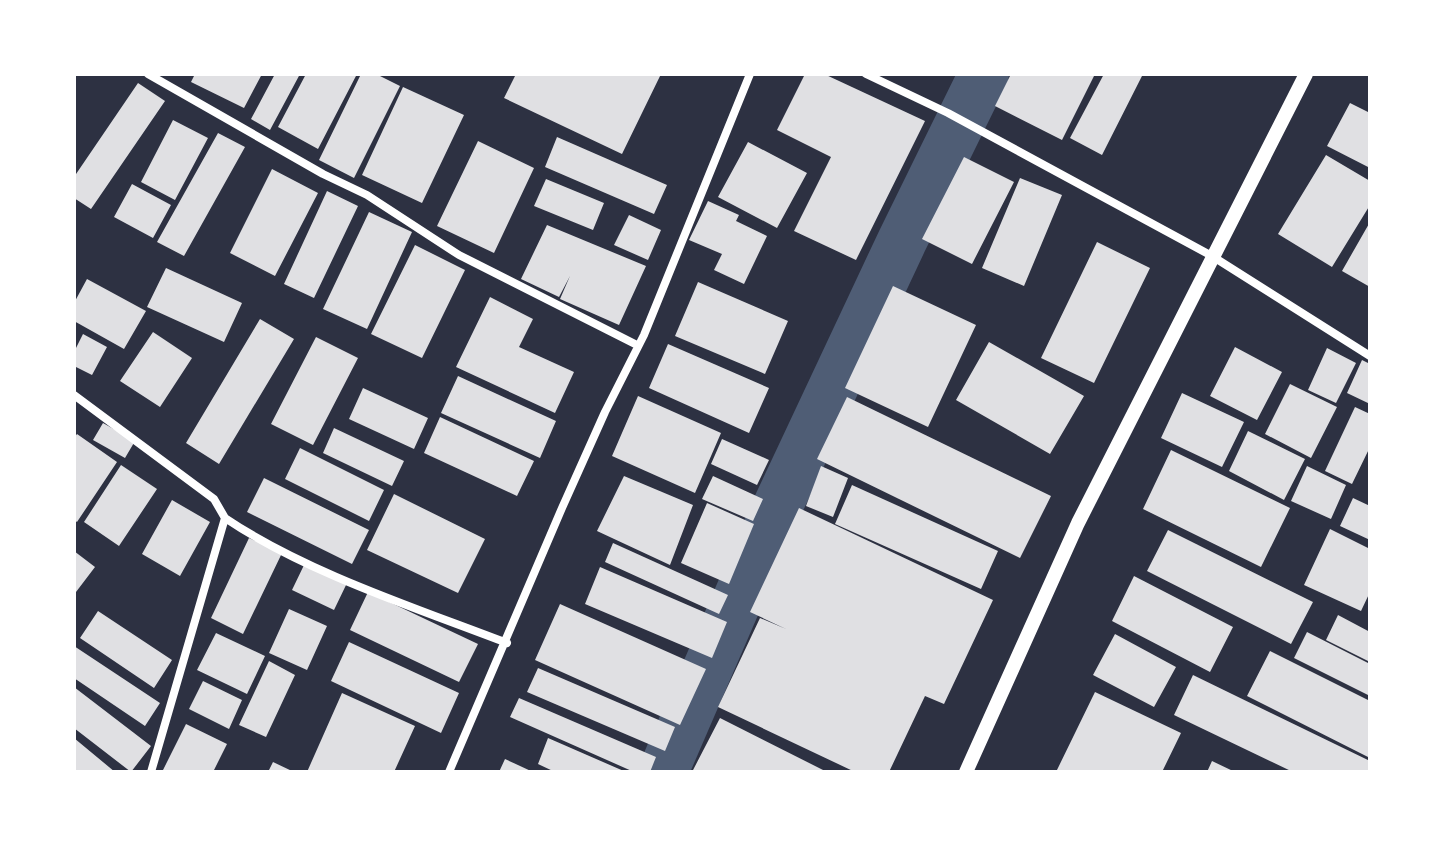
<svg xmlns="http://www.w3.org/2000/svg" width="1444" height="846" font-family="'Roboto Condensed',sans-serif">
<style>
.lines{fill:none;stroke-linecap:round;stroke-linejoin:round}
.canal{stroke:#4f5d75;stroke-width:50}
.building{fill:#e0e0e3}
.minor{stroke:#fff;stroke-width:8}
.tertiary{stroke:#fff;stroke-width:14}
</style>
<rect width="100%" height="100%" fill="#2d3142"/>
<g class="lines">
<path class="canal" d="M663,772L780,501L902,241L984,74"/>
</g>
<path class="building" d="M195,74H262L244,108L191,82Z
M275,74H300L270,130L251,119Z
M306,74H357L318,149L278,127Z
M361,74H376L400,86L354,178L319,160Z
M516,74H661L622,154L504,98Z
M805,74H824L925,121L856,260L794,231L831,157L777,130Z
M1011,74H1095L1062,140L995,106Z
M1104,74H1143L1102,155L1070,138Z
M138,83L165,101L91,209L74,198V177Z
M403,87L464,115L422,203L362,175Z
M1350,103L1370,113V168L1327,146Z
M173,120L208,138L175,200L141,182Z
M218,133L245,147L184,256L157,242Z
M557,137L667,185L654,214L545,167Z
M478,141L534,168L494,253L437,226Z
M748,142L807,173L777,228L718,197Z
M1326,155L1370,181V205L1332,267L1278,234Z
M964,157L1014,182L972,264L922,239Z
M272,169L318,193L275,276L230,253Z
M1020,178L1062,195L1024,286L982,268Z
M546,179L604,203L593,230L534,206Z
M132,184L171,205L153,238L114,217Z
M327,191L358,206L314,298L284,284Z
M708,201L739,215L736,221L767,236L744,284L714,270L722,254L689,240Z
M369,212L412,232L367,329L323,309Z
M629,215L661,230L648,260L614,245Z
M1370,222V287L1342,271Z
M547,225L646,266L619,325L560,299L570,276L559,297L521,279Z
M1097,242L1150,268L1094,383L1041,358Z
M415,245L465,270L422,358L371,334Z
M166,268L242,303L224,342L147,307Z
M87,279L146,311L124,349L74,321V303Z
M698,282L788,321L765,374L675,336Z
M893,286L976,325L928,427L845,388Z
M490,297L533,319L519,347L574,372L555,413L456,367Z
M260,319L294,339L219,464L186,443Z
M153,332L192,358L160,407L120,381Z
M83,334L107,347L92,375L74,366V352Z
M316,337L358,358L313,445L271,424Z
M989,342L1084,396L1050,454L956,400Z
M668,344L769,388L749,433L649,388Z
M1235,347L1282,372L1257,420L1210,396Z
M1327,348L1356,363L1336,403L1308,390Z
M1362,360L1370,364V404L1347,393Z
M458,376L556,421L540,458L441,413Z
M1290,384L1337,407L1311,458L1265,434Z
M363,388L428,418L414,449L349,419Z
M1182,393L1244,422L1222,467L1161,438Z
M638,396L721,433L695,493L612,456Z
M847,397L1051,496L1020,558L817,459Z
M1355,407L1370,414V447L1352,484L1325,471Z
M440,417L534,461L517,496L424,453Z
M103,423L135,441L125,458L93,440Z
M334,428L404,461L392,486L323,453Z
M1248,431L1305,459L1284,500L1229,471Z
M77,434L117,462L77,522L74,520V438Z
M722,439L769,460L757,485L711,464Z
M300,448L384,490L369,521L285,479Z
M1171,450L1290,508L1261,567L1143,509Z
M121,465L157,489L119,546L84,522Z
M821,466L848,478L833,517L806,506Z
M1307,466L1346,485L1331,519L1291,501Z
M624,476L693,505L670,565L597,531Z
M713,476L763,499L753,521L702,499Z
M264,478L369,530L352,564L247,512Z
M852,485L998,551L981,589L835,524Z
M394,494L485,539L458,593L367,550Z
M1353,498L1370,506V540L1340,526Z
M172,500L210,522L180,576L142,554Z
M707,503L754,524L729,584L681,563Z
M799,508L993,600L944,704L925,696L889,772H855L718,707L760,618L786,629L750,612Z
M1330,529L1370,549V592L1361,611L1304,585Z
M1168,530L1313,602L1291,644L1147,571Z
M249,538L282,553L243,634L211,618Z
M613,543L728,595L719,614L605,562Z
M74,551L95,567L76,592L74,590Z
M305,563L347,583L334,610L292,590Z
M600,567L727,622L712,658L585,604Z
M1134,576L1233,627L1210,672L1112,621Z
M368,592L478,644L459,682L350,630Z
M560,604L706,669L680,725L535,660Z
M289,609L327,626L307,670L269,653Z
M98,611L172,660L154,688L80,638Z
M1338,615L1370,632V662L1326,640Z
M1307,632L1370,664V696L1294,658Z
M216,633L265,656L247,694L197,670Z
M1115,634L1176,667L1154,707L1093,675Z
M349,642L459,693L441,733L331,681Z
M74,646L160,703L145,726L74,678Z
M1270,651L1370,701V758L1247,696Z
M269,661L295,675L266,737L239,725Z
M538,668L675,727L665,751L527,692Z
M1193,675L1370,761V772H1293L1174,715Z
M203,681L242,700L229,729L189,709Z
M74,687L151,746L131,772L74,728Z
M1095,692L1181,733L1162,772H1056Z
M342,693L415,726L394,772H307Z
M519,698L656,757L650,772H634L510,717Z
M720,718L827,772H692Z
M186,724L227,744L213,772H162Z
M74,738L115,772H74Z
M548,738L626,772H555L538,764Z
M505,759L533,772H499Z
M1212,761L1235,772H1207Z
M273,762L294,772H268Z"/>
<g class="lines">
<path class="minor" d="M148,74L323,174L367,195L459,255L637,345
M866,74L948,113L1212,256L1370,356
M74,395L214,499L225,518L151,772
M225,518C305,572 416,608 507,643
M449,772L562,508L605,412L644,335L750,74"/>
<path class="tertiary" d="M966,772L1078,523L1306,74"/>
</g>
<rect width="1444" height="846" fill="none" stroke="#ffffff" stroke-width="152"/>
</svg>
